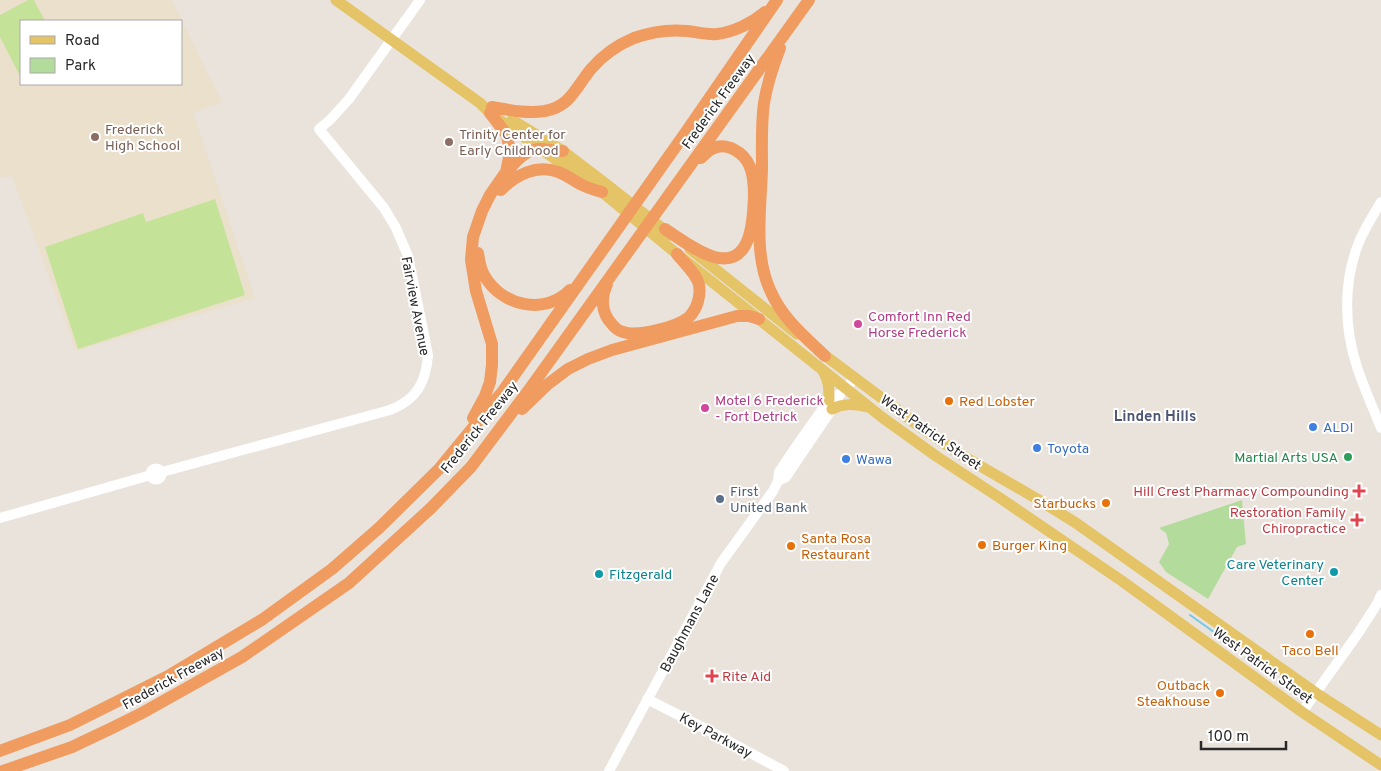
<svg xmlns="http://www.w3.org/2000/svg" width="1381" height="771" font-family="Overpass,sans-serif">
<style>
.education{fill:#eae0cc;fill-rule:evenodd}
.green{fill:#b3dc9c}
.pitch{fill:#c5e398}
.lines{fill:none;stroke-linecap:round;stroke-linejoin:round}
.stream{stroke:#76c9e4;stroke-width:2}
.secondary{stroke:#fff;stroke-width:10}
.primary{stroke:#e4c466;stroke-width:11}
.highway{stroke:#f09b60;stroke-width:12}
.education-dot{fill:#8d6e63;stroke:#fff;stroke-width:2}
.hotel-dot{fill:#d1479c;stroke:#fff;stroke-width:2}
.food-dot{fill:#e8710a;stroke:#fff;stroke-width:2}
.shop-dot{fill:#3f7fe0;stroke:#fff;stroke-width:2}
.leisure-dot{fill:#2e9e5b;stroke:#fff;stroke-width:2}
.health-dot{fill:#e0444e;stroke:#fff;stroke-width:2}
.service-dot{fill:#5c6f8a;stroke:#fff;stroke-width:2}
.culture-dot{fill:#0f9aa8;stroke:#fff;stroke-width:2}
.labels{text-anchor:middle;stroke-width:4;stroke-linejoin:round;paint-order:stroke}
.street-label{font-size:14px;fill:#292929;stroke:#fff}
.education-label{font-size:14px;fill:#785e54;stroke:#fff;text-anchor:start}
.hotel-label{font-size:14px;fill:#b23c85;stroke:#fff;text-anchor:start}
.food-label{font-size:14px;fill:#c56008;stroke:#fff;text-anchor:start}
.shop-label{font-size:14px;fill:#366cbe;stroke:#fff;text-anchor:start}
.leisure-label{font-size:14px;fill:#27864d;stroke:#fff;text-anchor:end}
.service-label{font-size:14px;fill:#4e5e75;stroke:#fff;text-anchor:start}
.health-label{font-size:14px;fill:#be3a42;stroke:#fff;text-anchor:end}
.culture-label{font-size:14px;fill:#0d838f;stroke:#fff;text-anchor:end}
.neighbourhood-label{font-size:15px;font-weight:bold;fill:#4d5575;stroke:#fff}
</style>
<rect width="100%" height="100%" fill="#eae3db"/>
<path class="education" d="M0,0H172L222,102L193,113L255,298L76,351L12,176L0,178ZM21,21H181V84H21Z"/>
<path class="green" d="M1242,500L1246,544L1237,547L1208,599L1166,572L1159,562L1169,544L1166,533L1159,528Z"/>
<path class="pitch" d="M28,0H34L45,21H21V78L0,37V15Z
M215,199L245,295L78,349L45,247L143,213L146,222Z"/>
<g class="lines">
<path class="stream" d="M1190,615L1235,647"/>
<path class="secondary" d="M1381,202C1373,215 1365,228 1359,242C1343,282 1344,327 1357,367C1364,388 1373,408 1381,428
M150.5 474a5.5 5.5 0 1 1 11 0a5.5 5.5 0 1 1-11 0Z
M162,472L390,410C416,400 426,383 428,355L408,256L396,228L384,208L319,129L330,120L349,99L420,0
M778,481L786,477L796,462L832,409L840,394L855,378
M0,518L151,475
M647,699L702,727L784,771
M1302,712L1357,635L1377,604L1381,595
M609,771L721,563L773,491L778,481L779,472L793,451L829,400L840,394"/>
<path class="primary" d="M336,0L480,103L490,113L602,192L677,254L883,418L936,456L1000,498L1122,581L1302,712L1381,765
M512,120L563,151L605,183L671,235
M690,249L797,334
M819,351L919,426L963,456L1039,500L1076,523L1316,693L1381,735
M823,371C829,381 829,389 829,400
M832,409C844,403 854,404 867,407"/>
<path class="highway" d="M780,48C773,66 767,84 764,103C761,124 762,146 762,168C761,208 753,255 771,292C783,319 804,336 825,356
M492,107C509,110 527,114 545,111C571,106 576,87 591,69C603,55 617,45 634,38C651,32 669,29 687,31C697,32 706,35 717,34C734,32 752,23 765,12
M507,172C514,163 526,149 539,149C547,149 555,151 563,151
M501,190C515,175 537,164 558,172C567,175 574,181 582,185C588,188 595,190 602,192
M665,229C678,238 703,256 719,258C752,263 753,219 754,197C754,187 754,176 750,167C744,152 725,140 710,150C707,152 704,155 701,158
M478,253C479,260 480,268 484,275C501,306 545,316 570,290
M607,284C601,297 601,312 611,323C614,327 618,331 623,332C638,337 677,327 689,317C697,309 701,296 699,285C697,274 684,263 677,254
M522,409L548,384L568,369L588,359L612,350L737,316H749L759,319
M473,418L485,396L490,382L492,365V344L476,291L471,260L473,237L482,211L490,195L506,172L510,153L507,135L490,113
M0,751L70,725L170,675L263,619L332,569L379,528L439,469L503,391L686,132L777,0
M3,771L72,747L112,728L142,713L242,657L349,583L431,508L471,467L531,387L809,0"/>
</g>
<g class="education-dot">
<circle cx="95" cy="137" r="5"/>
<circle cx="449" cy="142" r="5"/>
</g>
<g class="hotel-dot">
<circle cx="858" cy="324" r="5"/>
<circle cx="705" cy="408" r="5"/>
</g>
<g class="food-dot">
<circle cx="949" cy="401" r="5"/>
<circle cx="1106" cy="503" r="5"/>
<circle cx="982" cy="545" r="5"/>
<circle cx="791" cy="546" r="5"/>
<circle cx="1310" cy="634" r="5"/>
<circle cx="1220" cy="693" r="5"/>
</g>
<g class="shop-dot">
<circle cx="1313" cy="427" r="5"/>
<circle cx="1037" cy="448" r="5"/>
<circle cx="846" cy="459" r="5"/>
</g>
<circle class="leisure-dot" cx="1348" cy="457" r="5"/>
<g class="health-dot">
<path d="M1356.5 483.5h5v5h5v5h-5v5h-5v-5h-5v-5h5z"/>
<path d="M1354.5 512.5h5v5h5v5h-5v5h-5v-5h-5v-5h5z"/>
<path d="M709.5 668.5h5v5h5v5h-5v5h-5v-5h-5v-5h5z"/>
</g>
<circle class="service-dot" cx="720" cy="499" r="5"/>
<g class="culture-dot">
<circle cx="1334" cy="572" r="5"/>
<circle cx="599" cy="574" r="5"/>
</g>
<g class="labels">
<g class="street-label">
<text transform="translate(718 101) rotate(-54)" y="5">Frederick Freeway</text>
<text transform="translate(416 306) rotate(79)" y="5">Fairview Avenue</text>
<text transform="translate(479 427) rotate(-51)" y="5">Frederick Freeway</text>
<text transform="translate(931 432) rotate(35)" y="5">West Patrick Street</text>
<text transform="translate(689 623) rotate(-62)" y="5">Baughmans Lane</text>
<text transform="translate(1263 665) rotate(36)" y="5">West Patrick Street</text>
<text transform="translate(173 678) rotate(-29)" y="5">Frederick Freeway</text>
<text transform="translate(716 735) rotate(28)" y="5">Key Parkway</text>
</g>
<g class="education-label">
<text x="105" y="134">Frederick<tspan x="105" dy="16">High School</tspan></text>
<text x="459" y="139">Trinity Center for<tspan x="459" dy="16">Early Childhood</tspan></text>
</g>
<g class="hotel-label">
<text x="868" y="321">Comfort Inn Red<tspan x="868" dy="16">Horse Frederick</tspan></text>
<text x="715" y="405">Motel 6 Frederick<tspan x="715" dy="16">- Fort Detrick</tspan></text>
</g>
<g class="food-label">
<text x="959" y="406">Red Lobster</text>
<text x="1096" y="508" text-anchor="end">Starbucks</text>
<text x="801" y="543">Santa Rosa<tspan x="801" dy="16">Restaurant</tspan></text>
<text x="992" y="550">Burger King</text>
<text x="1310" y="655" text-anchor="middle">Taco Bell</text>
<text x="1210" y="690" text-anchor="end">Outback<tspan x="1210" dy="16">Steakhouse</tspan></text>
</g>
<g class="shop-label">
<text x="1323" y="432">ALDI</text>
<text x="1047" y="453">Toyota</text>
<text x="856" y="464">Wawa</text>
</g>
<g class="leisure-label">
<text x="1338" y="462">Martial Arts USA</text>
</g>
<g class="service-label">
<text x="730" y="496">First<tspan x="730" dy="16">United Bank</tspan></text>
</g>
<g class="health-label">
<text x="1349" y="496">Hill Crest Pharmacy Compounding</text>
<text x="1346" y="517">Restoration Family<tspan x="1346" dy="16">Chiropractice</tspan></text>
<text x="722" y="681" text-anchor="start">Rite Aid</text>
</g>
<g class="culture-label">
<text x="1324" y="569">Care Veterinary<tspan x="1324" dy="16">Center</tspan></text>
<text x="609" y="579" text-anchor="start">Fitzgerald</text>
</g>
<g class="neighbourhood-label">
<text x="1155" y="421">Linden Hills</text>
</g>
</g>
<rect x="20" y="20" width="162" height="65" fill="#ffffff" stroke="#a9a9a9"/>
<rect x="30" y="36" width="25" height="8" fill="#e4c466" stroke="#a9a9a9"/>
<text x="65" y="45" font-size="15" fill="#292929">Road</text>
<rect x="30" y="58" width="25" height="15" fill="#b3dc9c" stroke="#a9a9a9"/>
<text x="65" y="70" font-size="15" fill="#292929">Park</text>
<path d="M1201 741v8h85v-8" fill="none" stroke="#292929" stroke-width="2.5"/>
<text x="1208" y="741" font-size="15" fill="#292929" stroke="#ffffff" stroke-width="4" paint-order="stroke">100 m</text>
</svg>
